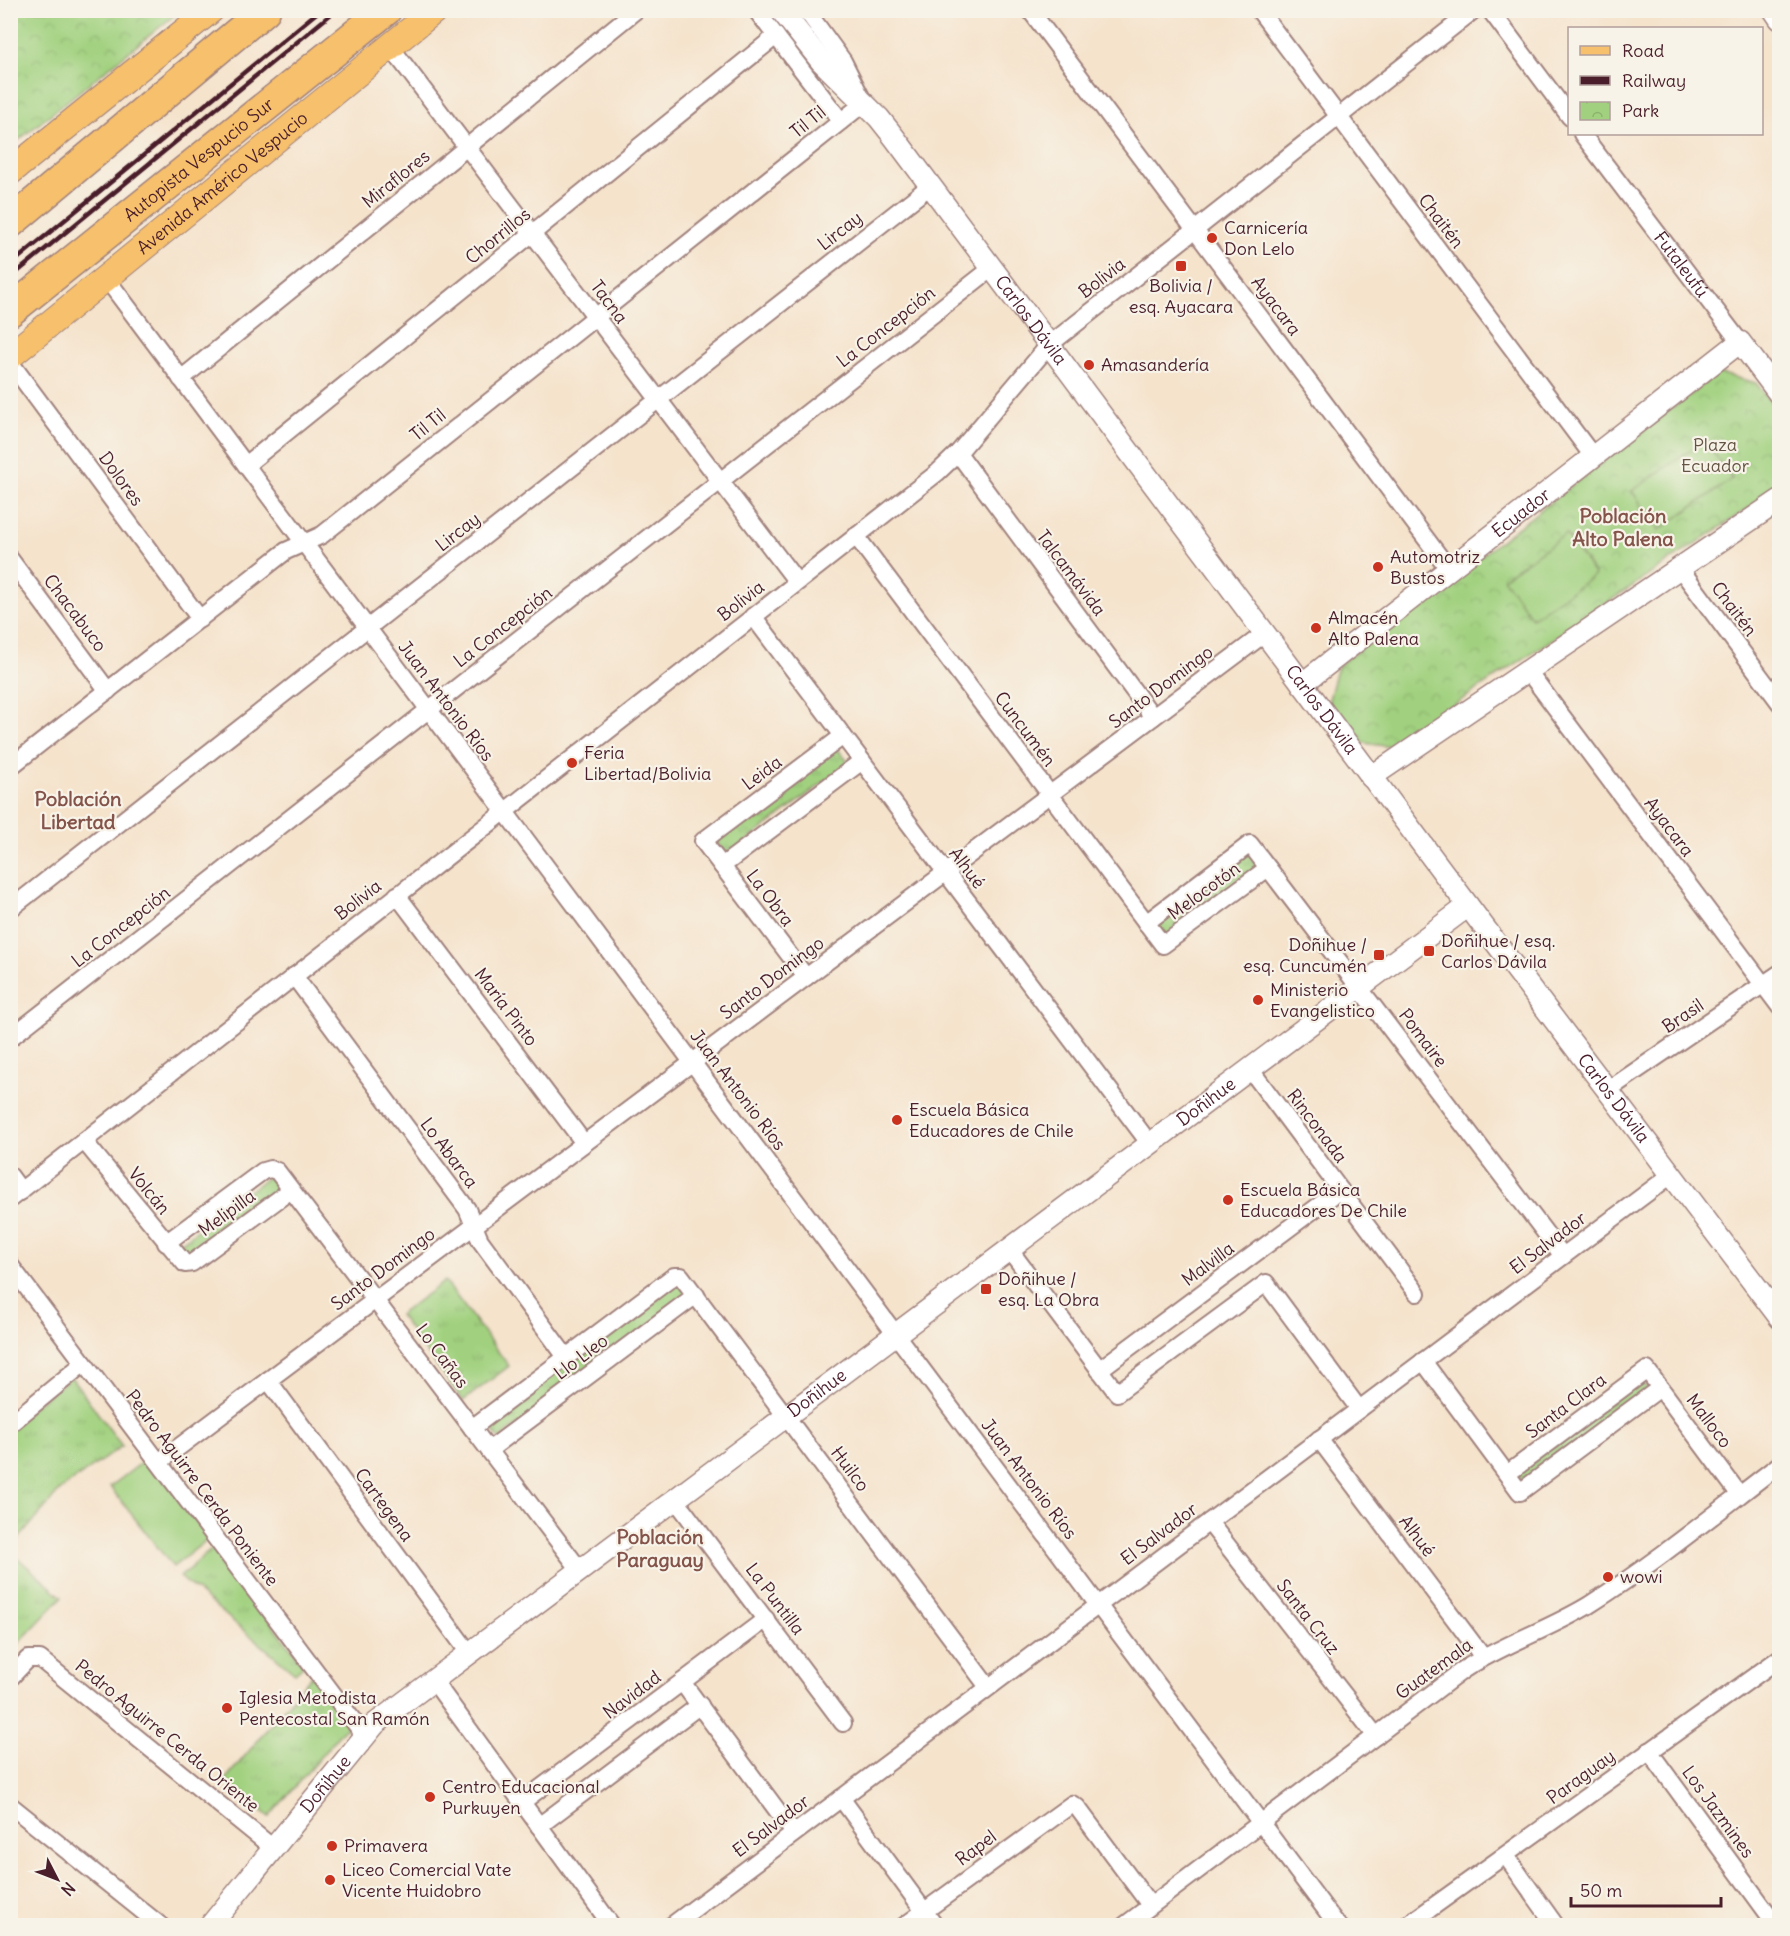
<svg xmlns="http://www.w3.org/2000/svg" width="1790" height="1936" font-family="Delius,sans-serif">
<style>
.grass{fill:url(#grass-tufts);stroke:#767855;stroke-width:1.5}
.park{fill:url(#park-crowns);stroke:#767855;stroke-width:1.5}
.pitch{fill:#a1d17f;stroke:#767855;stroke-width:1.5}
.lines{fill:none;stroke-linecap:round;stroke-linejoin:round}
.minor-casing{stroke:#a0817c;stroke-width:20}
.tertiary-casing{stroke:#a0817c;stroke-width:24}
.primary-casing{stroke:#a0817c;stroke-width:28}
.motorway-casing{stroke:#a0817c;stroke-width:33}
.minor{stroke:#fff;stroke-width:16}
.tertiary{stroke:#fff;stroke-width:21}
.primary{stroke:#f7c06c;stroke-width:26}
.motorway{stroke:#f7c06c;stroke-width:30}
.rail{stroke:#4a1f2b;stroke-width:4.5}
.poi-dot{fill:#c8321e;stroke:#f7f3e8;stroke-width:2}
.labels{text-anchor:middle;stroke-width:4.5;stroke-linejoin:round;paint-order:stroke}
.street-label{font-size:18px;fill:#4a1f2b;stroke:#f7f3e8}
.poi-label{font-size:18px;fill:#4a1f2b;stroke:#f7f3e8;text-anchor:start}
.park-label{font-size:18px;fill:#645444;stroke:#f7f3e8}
.neighbourhood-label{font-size:20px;font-weight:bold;fill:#84534a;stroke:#f7f3e8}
</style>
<defs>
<pattern id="grass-tufts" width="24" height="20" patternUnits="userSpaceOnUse" patternTransform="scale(1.5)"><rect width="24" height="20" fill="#a1d17f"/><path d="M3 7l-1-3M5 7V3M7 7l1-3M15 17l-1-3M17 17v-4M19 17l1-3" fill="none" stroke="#8cb36e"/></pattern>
<pattern id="park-crowns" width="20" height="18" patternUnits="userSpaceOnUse" patternTransform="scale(1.5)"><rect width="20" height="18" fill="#a1d17f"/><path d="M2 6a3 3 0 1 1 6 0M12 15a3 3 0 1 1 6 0" fill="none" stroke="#8cb36e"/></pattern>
</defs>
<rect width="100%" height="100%" fill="#f7f3e8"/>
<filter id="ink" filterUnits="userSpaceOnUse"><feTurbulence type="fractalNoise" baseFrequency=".0167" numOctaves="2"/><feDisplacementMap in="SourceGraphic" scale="12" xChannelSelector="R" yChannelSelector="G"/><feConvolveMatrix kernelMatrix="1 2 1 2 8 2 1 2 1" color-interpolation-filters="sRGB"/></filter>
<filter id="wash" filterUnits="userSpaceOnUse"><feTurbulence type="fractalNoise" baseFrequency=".008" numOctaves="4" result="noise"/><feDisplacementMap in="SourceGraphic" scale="24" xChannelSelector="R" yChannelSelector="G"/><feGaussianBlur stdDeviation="1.35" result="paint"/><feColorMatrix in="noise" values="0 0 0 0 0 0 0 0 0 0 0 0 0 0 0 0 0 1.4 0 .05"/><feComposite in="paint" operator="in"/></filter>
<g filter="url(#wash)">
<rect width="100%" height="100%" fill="#f5e3cc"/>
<path class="grass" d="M836,747L849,763L727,856L716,841Z
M1249,851L1260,866L1165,938L1153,922Z
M273,1176L280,1185L279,1191L185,1258L179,1244L268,1177Z
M445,1281L509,1366L463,1401L399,1315Z
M678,1281L689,1295L499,1439L486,1423Z
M71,1377L122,1446L60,1490L11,1548V1424Z
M1641,1380L1648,1390L1524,1483L1515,1471Z
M213,1548L304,1665L295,1673L180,1577Z
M11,1552L62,1597L13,1649L10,1647Z
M312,1675L350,1722L269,1817L225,1780Z"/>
<path class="park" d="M11,10H180V11L11,146Z
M1718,373L1756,383L1779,413V488L1391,747L1358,742L1328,703L1338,666Z"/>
<path class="pitch" d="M1705,440L1732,479L1659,530L1632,491Z
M1566,534L1595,575L1532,618L1503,578Z
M148,1458L209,1538L173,1567L110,1487Z"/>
</g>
<g filter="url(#ink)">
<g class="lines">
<defs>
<g id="minor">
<path d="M756,10L841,121"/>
<path d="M1030,10L1448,568"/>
<path d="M1259,10L1592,455"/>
<path d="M1490,10L1570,117"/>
<path d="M390,46L797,582"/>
<path id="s1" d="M1582,134L1740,342"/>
<path d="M106,278L1338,1926"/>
<path d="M10,362L200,619"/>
<path d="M181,379L636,10"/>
<path d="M958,453L1153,717"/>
<path d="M246,465L776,36"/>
<path d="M856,536L1163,945L1268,868"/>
<path d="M10,559L108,691"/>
<path d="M1679,567L1780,703"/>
<path d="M753,616L1150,1144"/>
<path d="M1528,671L1780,1007"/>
<path d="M10,767L286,551L322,535L864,103L843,61L806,10"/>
<path d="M722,866L862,761"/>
<path d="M397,895L584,1143"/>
<path d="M10,909L930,186"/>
<path d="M1146,923L1250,844L1563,1256"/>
<path d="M294,976L467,1209L480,1240L566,1357"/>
<path d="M806,977L703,841L843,736"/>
<path d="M10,1038L992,268"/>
<path d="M1250,1069L1417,1293"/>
<path d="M1608,1090L1780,973"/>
<path d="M84,1141L185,1264L192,1263L291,1190"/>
<path d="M10,1176L21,1191"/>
<path d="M10,1199L937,473L958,453L1049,345L1474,10"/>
<path d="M166,1243L263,1171L270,1169L277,1171L580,1570"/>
<path d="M1009,1249L1117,1393L1266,1283L1359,1409"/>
<path d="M10,1265L364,1735"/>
<path d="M1423,1361L1520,1492L1660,1388"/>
<path d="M1099,1370L1340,1190"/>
<path d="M268,1380L469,1653"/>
<path d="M10,1424L84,1363"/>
<path d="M472,1428L674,1276H681L988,1687"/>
<path d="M1319,1439L1483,1657"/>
<path d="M489,1450L696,1295"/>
<path d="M159,1462L1264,634"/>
<path d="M1507,1474L1647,1370L1739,1494"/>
<path d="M675,1499L843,1723"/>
<path d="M1209,1522L1376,1736"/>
<path d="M10,1678L28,1659H40L273,1848"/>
<path d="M433,1680L612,1926"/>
<path d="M682,1682L794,1833"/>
<path d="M1649,1751L1777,1926"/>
<path d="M841,1798L935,1926"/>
<path d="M522,1802L766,1619"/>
<path d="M10,1805L161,1926"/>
<path d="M539,1826L700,1705"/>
<path d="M1506,1856L1556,1926"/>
<path d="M671,1926L1671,1175"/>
<path d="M904,1926L1072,1804L1077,1807L1150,1905"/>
<path d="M1124,1926L1463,1670C1503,1644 1548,1630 1589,1605C1655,1563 1717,1512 1780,1464"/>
<path d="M1406,1926L1780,1658"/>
</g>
<g id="tertiary">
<path id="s2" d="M781,10L821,61L879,118L894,137L1484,927L1780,1318"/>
<path d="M1774,10L1780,19"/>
<path id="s3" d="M1302,684L1740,342L1780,395"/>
<path d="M1371,777L1780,500"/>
<path id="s4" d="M210,1926L375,1724L1468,906"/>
</g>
<g id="primary">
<path d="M10,172L211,10"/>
<path id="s5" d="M10,356L435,10"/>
</g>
<g id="motorway">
<path d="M10,223L265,10"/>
<path id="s6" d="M10,311L386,10"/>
</g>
</defs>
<use href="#minor" class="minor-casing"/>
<use href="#tertiary" class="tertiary-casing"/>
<use href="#primary" class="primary-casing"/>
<use href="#motorway" class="motorway-casing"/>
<use href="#minor" class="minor"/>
<use href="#tertiary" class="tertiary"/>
<use href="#primary" class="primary"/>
<use href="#motorway" class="motorway"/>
<path class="rail" d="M10,265L320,10
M10,278L336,10"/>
</g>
</g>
<g class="poi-dot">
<circle cx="1212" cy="238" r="6"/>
<rect x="1175" y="260" width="12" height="12" rx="3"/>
<circle cx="1089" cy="365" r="6"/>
<circle cx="1378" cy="567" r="6"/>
<circle cx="1316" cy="628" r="6"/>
<circle cx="572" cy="763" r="6"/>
<rect x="1423" y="945" width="12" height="12" rx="3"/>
<rect x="1373" y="949" width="12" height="12" rx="3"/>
<circle cx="1258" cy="1000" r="6"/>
<circle cx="897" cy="1120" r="6"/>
<circle cx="1228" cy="1200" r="6"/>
<rect x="980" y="1283" width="12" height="12" rx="3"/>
<circle cx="1608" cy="1577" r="6"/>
<circle cx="227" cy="1708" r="6"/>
<circle cx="430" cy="1797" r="6"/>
<circle cx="332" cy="1846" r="6"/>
<circle cx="330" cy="1880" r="6"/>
</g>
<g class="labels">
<g class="street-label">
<text transform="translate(808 122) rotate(-39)" y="6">Til Til</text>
<text dy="6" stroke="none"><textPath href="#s6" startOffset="242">Autopista Vespucio Sur</textPath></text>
<text transform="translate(396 179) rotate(-39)" y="6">Miraflores</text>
<text dy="6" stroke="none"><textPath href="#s5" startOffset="274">Avenida Américo Vespucio</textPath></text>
<text transform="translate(1441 221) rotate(53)" y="6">Chaitén</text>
<text transform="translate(840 231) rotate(-38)" y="6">Lircay</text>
<text transform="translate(498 236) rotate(-39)" y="6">Chorrillos</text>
<text dy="6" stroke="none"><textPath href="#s1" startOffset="164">Futaleufú</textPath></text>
<text transform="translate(1102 278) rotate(-38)" y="6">Bolivia</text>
<text transform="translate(609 302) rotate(53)" y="6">Tacna</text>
<text transform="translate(1276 306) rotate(53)" y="6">Ayacara</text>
<text dy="6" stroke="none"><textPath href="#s2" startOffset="399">Carlos Dávila</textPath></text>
<text transform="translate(886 327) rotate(-38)" y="6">La Concepción</text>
<text transform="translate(428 425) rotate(-39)" y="6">Til Til</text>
<text transform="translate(121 479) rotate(54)" y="6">Dolores</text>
<text dy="6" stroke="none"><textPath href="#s3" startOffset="278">Ecuador</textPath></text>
<text transform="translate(458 532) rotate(-38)" y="6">Lircay</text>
<text transform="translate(1071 573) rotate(53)" y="6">Talcamávida</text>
<text transform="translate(741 601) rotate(-38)" y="6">Bolivia</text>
<text transform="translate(1734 609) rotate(53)" y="6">Chaitén</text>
<text transform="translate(75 613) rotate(53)" y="6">Chacabuco</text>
<text transform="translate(503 627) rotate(-38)" y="6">La Concepción</text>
<text transform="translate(1161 687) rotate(-37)" y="6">Santo Domingo</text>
<text transform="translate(446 701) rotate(53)" y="6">Juan Antonio Ríos</text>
<text dy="6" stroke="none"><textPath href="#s2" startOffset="885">Carlos Dávila</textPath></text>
<text transform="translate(1025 729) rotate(53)" y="6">Cuncumén</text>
<text transform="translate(762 773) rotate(-37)" y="6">Leida</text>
<text transform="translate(1669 827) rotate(53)" y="6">Ayacara</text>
<text transform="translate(967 868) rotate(53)" y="6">Alhué</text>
<text transform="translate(1204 891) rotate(-36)" y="6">Melocotón</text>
<text transform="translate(770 898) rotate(53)" y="6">La Obra</text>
<text transform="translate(358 900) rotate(-38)" y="6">Bolivia</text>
<text transform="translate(121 927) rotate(-38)" y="6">La Concepción</text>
<text transform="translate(772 978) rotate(-37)" y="6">Santo Domingo</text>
<text transform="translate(506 1007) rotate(53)" y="6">María Pinto</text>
<text transform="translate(1683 1016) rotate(-34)" y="6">Brasil</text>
<text transform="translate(1423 1038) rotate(53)" y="6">Pomaire</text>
<text transform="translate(738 1090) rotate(53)" y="6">Juan Antonio Ríos</text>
<text dy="6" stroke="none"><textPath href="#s2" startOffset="1371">Carlos Dávila</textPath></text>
<text dy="6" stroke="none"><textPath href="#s4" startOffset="1299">Doñihue</textPath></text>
<text transform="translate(1317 1126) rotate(53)" y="6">Rinconada</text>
<text transform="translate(449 1153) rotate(53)" y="6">Lo Abarca</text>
<text transform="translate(149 1191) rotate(51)" y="6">Volcán</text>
<text transform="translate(227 1213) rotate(-36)" y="6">Melipilla</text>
<text transform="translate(1548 1243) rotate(-37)" y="6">El Salvador</text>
<text transform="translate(1208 1264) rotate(-37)" y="6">Malvilla</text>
<text transform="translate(383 1269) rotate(-37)" y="6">Santo Domingo</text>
<text transform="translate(442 1356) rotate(53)" y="6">Lo Cañas</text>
<text transform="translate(581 1357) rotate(-37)" y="6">Llo Lleo</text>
<text dy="6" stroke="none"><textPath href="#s4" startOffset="813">Doñihue</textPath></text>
<text transform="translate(1566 1406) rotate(-37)" y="6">Santa Clara</text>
<text transform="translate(1709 1421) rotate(53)" y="6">Malloco</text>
<text transform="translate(850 1469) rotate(53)" y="6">Huilco</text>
<text transform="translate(1029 1479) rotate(53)" y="6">Juan Antonio Ríos</text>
<text transform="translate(202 1488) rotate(53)" y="6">Pedro Aguirre Cerda Poniente</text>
<text transform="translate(384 1505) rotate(54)" y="6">Cartegena</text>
<text transform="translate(1159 1534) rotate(-37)" y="6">El Salvador</text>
<text transform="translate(1417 1536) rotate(53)" y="6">Alhué</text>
<text transform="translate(775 1599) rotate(53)" y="6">La Puntilla</text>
<text transform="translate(1308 1617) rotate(52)" y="6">Santa Cruz</text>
<text transform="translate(1434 1669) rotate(-36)" y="6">Guatemala</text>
<text transform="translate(632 1695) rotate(-37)" y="6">Navidad</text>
<text transform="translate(167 1736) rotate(39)" y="6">Pedro Aguirre Cerda Oriente</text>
<text transform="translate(1581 1777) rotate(-36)" y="6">Paraguay</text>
<text dy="6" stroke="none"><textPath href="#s4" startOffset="183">Doñihue</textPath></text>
<text transform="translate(1718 1812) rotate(54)" y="6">Los Jazmines</text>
<text transform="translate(771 1826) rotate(-37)" y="6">El Salvador</text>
<text transform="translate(976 1848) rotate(-37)" y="6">Rapel</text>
</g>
<g class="poi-label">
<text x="1224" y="234">Carnicería<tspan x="1224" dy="21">Don Lelo</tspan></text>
<text x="1181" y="292" text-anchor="middle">Bolivia /<tspan x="1181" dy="21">esq. Ayacara</tspan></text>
<text x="1101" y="371">Amasandería</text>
<text x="1390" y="563">Automotriz<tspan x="1390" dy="21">Bustos</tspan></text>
<text x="1328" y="624">Almacén<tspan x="1328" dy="21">Alto Palena</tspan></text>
<text x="584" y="759">Feria<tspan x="584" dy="21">Libertad/Bolivia</tspan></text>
<text x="1441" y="947">Doñihue / esq.<tspan x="1441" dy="21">Carlos Dávila</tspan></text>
<text x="1367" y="951" text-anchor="end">Doñihue /<tspan x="1367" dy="21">esq. Cuncumén</tspan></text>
<text x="1270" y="996">Ministerio<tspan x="1270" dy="21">Evangelistico</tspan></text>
<text x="909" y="1116">Escuela Básica<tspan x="909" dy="21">Educadores de Chile</tspan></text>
<text x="1240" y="1196">Escuela Básica<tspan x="1240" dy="21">Educadores De Chile</tspan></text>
<text x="998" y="1285">Doñihue /<tspan x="998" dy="21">esq. La Obra</tspan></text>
<text x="1620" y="1583">wowi</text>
<text x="239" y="1704">Iglesia Metodista<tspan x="239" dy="21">Pentecostal San Ramón</tspan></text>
<text x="442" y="1793">Centro Educacional<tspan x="442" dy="21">Purkuyen</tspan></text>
<text x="344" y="1852">Primavera</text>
<text x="342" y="1876">Liceo Comercial Vate<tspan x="342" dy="21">Vicente Huidobro</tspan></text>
</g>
<g class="park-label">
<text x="1715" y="451">Plaza<tspan x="1715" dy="21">Ecuador</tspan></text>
</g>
<g class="neighbourhood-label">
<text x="1623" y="523">Población<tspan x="1623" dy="23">Alto Palena</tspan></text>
<text x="78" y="806">Población<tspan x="78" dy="23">Libertad</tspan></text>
<text x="660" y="1544">Población<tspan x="660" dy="23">Paraguay</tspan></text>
</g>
</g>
<rect width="1790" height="1936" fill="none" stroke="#f7f3e8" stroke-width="36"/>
<rect x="1568" y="27" width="195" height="108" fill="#f7f3e8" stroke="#b29e9c" stroke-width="1.5"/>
<rect x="1580" y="46" width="30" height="9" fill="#f7c06c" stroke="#b29e9c" stroke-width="1.5"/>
<text x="1622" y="57" font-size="18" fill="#4a1f2b">Road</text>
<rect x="1580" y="76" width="30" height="9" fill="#4a1f2b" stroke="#b29e9c" stroke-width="1.5"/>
<text x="1622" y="87" font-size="18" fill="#4a1f2b">Railway</text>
<rect x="1580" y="102" width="30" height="18" fill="url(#park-crowns)" stroke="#b29e9c" stroke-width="1.5"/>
<text x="1622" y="117" font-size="18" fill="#4a1f2b">Park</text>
<g transform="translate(57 1879) rotate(132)" stroke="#f7f3e8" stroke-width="4.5" paint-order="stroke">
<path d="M0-4.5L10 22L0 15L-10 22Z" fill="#4a1f2b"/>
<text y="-9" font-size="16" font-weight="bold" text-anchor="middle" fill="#4a1f2b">N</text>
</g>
<path d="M1571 1897v9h150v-9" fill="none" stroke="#4a1f2b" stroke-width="3"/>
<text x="1580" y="1897" font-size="18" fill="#4a1f2b" stroke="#f7f3e8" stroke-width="4.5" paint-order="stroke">50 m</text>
</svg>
